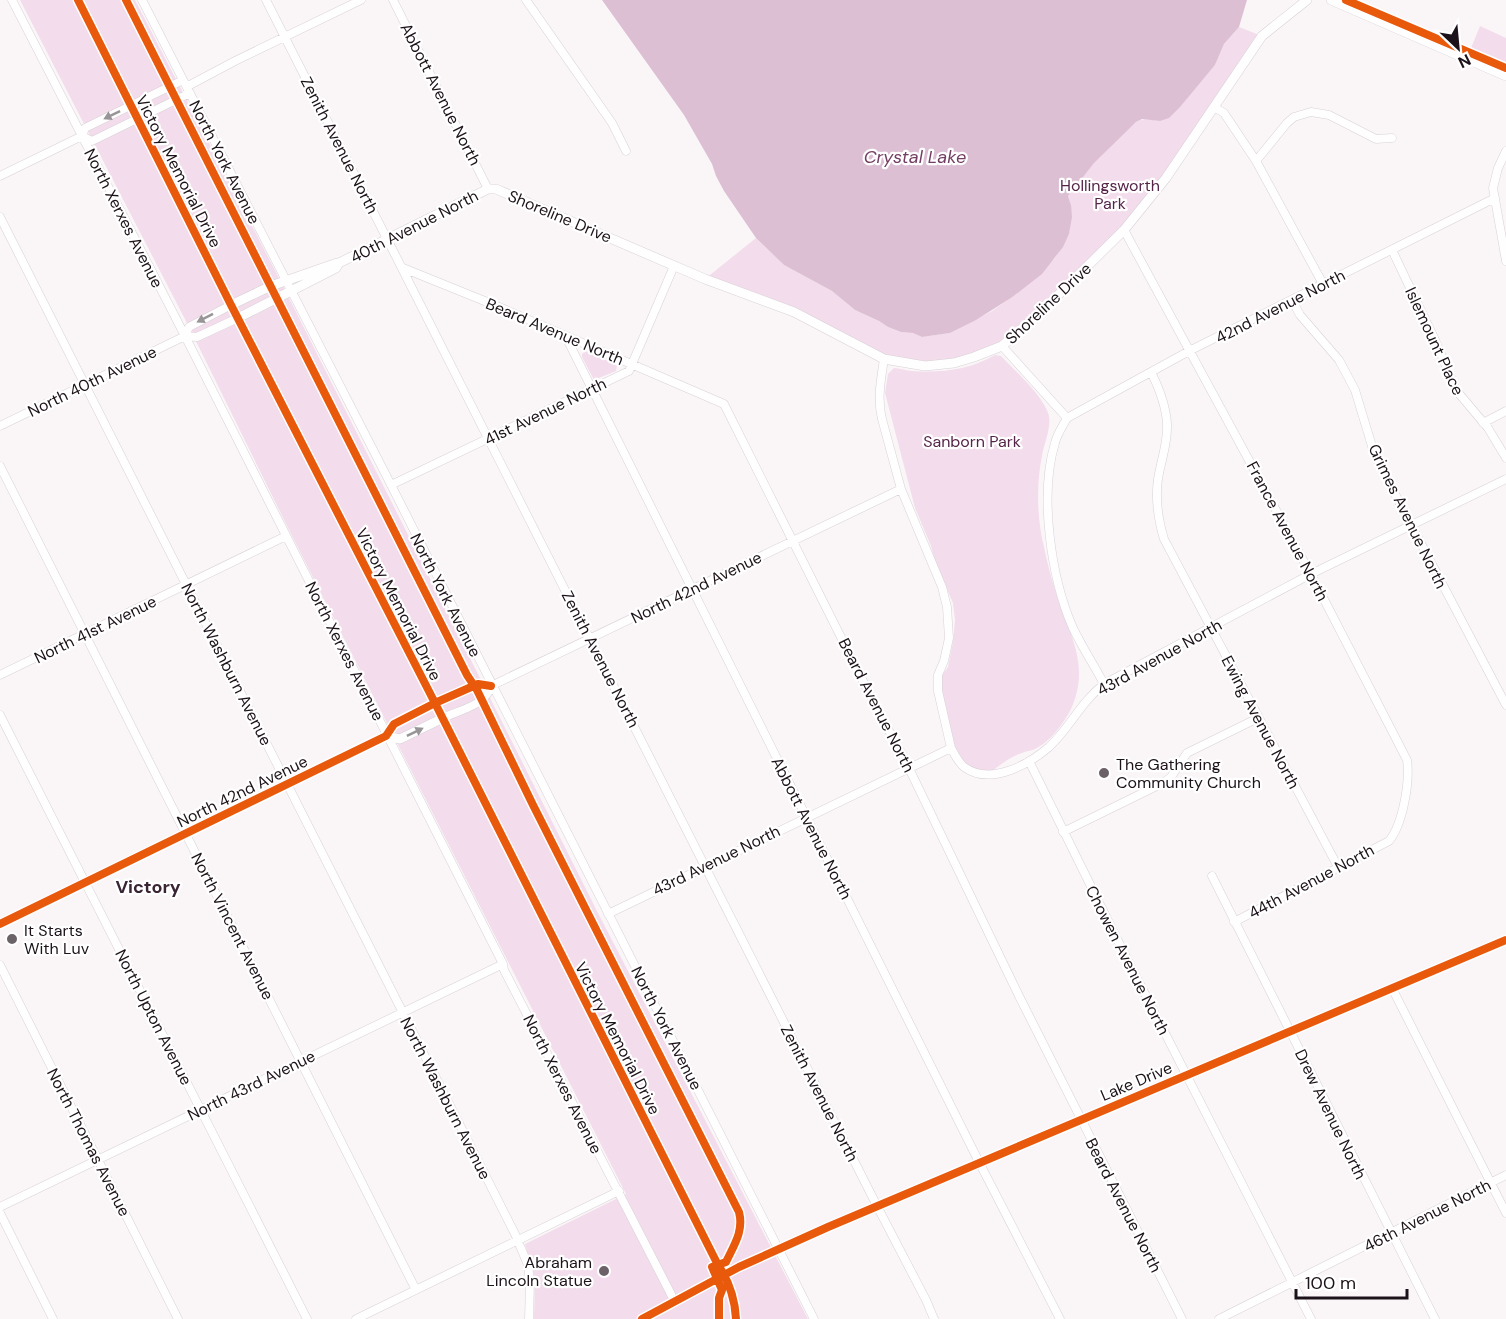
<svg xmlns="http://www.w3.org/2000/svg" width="1506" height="1319" font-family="'DM Sans',sans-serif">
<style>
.green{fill:#f3dceb}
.water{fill:#ddbfd4}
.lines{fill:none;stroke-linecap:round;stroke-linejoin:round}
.minor-casing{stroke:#d8d1d6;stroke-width:9}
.tertiary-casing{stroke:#d8d1d6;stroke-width:10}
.minor{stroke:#fefefe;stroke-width:8}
.tertiary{stroke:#fefefe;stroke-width:9}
.cycleway-casing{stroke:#fff;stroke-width:11}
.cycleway{stroke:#e8590c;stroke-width:8}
.oneway{fill:#989497}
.poi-dot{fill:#6a6267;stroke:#fff;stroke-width:2}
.labels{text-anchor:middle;stroke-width:4.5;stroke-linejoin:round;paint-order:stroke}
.street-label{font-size:16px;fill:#1c1219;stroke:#fff}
.park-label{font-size:16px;fill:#562449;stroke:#fff}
.poi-label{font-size:16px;fill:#1c1219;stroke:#fff;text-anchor:start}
.water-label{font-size:18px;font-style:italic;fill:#733e64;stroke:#fff}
.neighbourhood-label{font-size:18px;font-weight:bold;fill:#392433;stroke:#fff}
</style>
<rect width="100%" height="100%" fill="#faf6f8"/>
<path class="green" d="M20,0H135L281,282L599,915L808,1319H534L535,1278L525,1244L626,1194L291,534L189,327Z
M1480,26L1506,38V70L1469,53Z
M1239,27L1262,36L1124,230L1002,346L936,366L884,359L839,335L705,279L756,238L784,265L832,291L855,310L879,321L888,327L901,332L913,333L922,337L950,333L992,311L1011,298L1055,258L1069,234L1071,205L1068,196C1078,180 1125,124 1141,120C1147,118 1154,120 1160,121L1204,78L1215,65L1224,44Z
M586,351L615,364L617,366L616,371L594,380L582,357V354Z
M995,355L1001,356C1015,371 1044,396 1049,416C1051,429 1044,444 1042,456C1036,485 1037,519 1044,547C1048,566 1053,586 1060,604C1073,641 1089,669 1071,709C1064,723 1050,742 1035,749C1031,751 1026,751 1022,753C1010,757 1001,764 991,772L968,768L957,753L953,743L941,689V677L948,667L953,642L955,620L953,603L936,564L931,546L915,508L885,393L888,374L894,368C900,368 906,371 912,371C941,373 969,370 995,355Z"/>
<path class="water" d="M602,0H1247L1239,27L1224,44L1215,65L1180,107L1169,118L1160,121L1142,119L1136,122L1094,163L1068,196L1071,205L1072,217L1069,234L1063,247L1042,274L1011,298L976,320L950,333L922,337L913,333L901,332L888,327L879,321L855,310L832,291L784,265L756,238L724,191L716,176L712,164L684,115Z"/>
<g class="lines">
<defs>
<path id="minor" d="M12,0L185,336L503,964L504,970L675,1302
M142,0L387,477L814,1319
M266,0L877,1206L926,1300L934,1319
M393,0L488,189
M526,0L612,123L626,151
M188,86L235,61L361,0
M1214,107L1224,113L1256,161L1323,284
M82,136L92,141L190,93
M1506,151L1498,168L1493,188L1506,261
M1256,161L1287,123L1294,117L1311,112L1329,115L1376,139L1392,138
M0,176L82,136L85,128L183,80
M0,217L515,1234L528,1265L530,1282L529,1319
M1124,230L1315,582L1407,760C1410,782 1403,824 1389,841L1234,922
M1392,250L1435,340L1456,390L1488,428L1506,458
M403,268L492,304L724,404L877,709L904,758L1019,996L1182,1319
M1292,300L1300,315L1339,360L1355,390L1375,456L1506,705
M185,336L189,327L231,305
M566,337L979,1162L1060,1319
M1002,346L1067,418C1063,426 1057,434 1055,443C1039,495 1051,578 1073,628C1082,647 1094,665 1104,684
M884,359C881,379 877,399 882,419L901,489L942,587L947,607L949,638L944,661L938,675V691L951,748
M1151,372C1159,388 1166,405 1167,424C1168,443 1161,460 1158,479C1155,500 1158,519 1164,539L1338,867
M1067,418L1191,350L1495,198
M1483,423L1506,411
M0,426L185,336L197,337L238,318
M0,466L416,1290
M391,485L629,371L674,266
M0,675L286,536
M435,703L478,684L491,686L901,489
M0,715L307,1319
M443,718C460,710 486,705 491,686
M1029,761L1121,947L1311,1319
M1063,832L1163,783L1171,777L1187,753L1258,718
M1212,876L1435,1319
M608,914L951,748C955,755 958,762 964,767C990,786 1028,765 1049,747C1070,728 1079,704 1104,684L1311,574L1506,479
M0,965L178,1319
M1392,988L1506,1213
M0,1207L503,964
M0,1213L53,1319
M356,1319L619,1191
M1219,1319L1506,1175"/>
<path id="tertiary" d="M78,0L231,305L435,703L718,1265C729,1281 735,1299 736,1319
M1331,0L1506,76
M231,305L271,286L337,263
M238,318L336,268L339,263L488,189H496L705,279L794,312L884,359L925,366L954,363L974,357L1002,346L1043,310L1124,230L1166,178L1262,36L1307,0
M386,736L400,739L443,718
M0,924L386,736L394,724L435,703
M642,1319L739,1267L828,1227L1506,940"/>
</defs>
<use href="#minor" class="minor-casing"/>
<use href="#tertiary" class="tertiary-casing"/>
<use href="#minor" class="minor"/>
<use href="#tertiary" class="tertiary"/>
<defs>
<path id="cycleway" d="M78,0L231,305L435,703L718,1265C729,1281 735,1299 736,1319
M126,0L467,675L477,690L533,805L739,1212C744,1231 734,1245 726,1262L712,1267L722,1290L719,1298V1319
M1346,0L1506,68
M0,924L386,736L394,724L435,703L478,684L491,686
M642,1319L739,1267L828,1227L1506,940"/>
</defs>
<use href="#cycleway" class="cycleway-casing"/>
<use href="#cycleway" class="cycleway"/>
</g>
<defs><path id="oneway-solid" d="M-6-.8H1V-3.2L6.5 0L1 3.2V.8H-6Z" transform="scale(1.5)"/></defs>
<g class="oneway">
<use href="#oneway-solid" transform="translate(112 115) rotate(154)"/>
<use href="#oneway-solid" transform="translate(205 318) rotate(153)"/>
<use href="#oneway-solid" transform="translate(415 732) rotate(-26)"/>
</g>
<g class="poi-dot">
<circle cx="1104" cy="773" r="6"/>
<circle cx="12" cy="939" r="6"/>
<circle cx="604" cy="1271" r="6"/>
</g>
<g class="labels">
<g class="street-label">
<text transform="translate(441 94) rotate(63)" y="6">Abbott Avenue North</text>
<text transform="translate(340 145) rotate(63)" y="6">Zenith Avenue North</text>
<text transform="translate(225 162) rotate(63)" y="6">North York Avenue</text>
<text transform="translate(179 171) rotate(63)" y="6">Victory Memorial Drive</text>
<text transform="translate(560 216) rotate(23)" y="6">Shoreline Drive</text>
<text transform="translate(124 218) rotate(63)" y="6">North Xerxes Avenue</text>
<text transform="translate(414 226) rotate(-27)" y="6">40th Avenue North</text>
<text transform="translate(1048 303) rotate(-43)" y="6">Shoreline Drive</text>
<text transform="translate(1280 306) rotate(-27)" y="6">42nd Avenue North</text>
<text transform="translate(555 331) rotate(23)" y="6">Beard Avenue North</text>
<text transform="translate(1435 341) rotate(65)" y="6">Islemount Place</text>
<text transform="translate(92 381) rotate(-26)" y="6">North 40th Avenue</text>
<text transform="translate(545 411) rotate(-26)" y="6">41st Avenue North</text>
<text transform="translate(1408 516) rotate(64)" y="6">Grimes Avenue North</text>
<text transform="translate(1288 531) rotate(62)" y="6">France Avenue North</text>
<text transform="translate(696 587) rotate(-26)" y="6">North 42nd Avenue</text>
<text transform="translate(446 595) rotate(63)" y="6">North York Avenue</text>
<text transform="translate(399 604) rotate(63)" y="6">Victory Memorial Drive</text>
<text transform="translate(95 629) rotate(-26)" y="6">North 41st Avenue</text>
<text transform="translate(345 651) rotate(63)" y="6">North Xerxes Avenue</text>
<text transform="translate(1159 657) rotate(-29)" y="6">43rd Avenue North</text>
<text transform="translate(601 659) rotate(63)" y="6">Zenith Avenue North</text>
<text transform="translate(227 664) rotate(63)" y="6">North Washburn Avenue</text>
<text transform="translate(877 705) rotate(63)" y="6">Beard Avenue North</text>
<text transform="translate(1261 722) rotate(62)" y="6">Ewing Avenue North</text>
<text transform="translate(242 791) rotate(-26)" y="6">North 42nd Avenue</text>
<text transform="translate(812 828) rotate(63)" y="6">Abbott Avenue North</text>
<text transform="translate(716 860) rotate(-26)" y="6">43rd Avenue North</text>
<text transform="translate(1311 881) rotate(-28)" y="6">44th Avenue North</text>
<text transform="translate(233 926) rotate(63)" y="6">North Vincent Avenue</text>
<text transform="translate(1128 960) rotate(63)" y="6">Chowen Avenue North</text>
<text transform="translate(154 1017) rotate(63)" y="6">North Upton Avenue</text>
<text transform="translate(667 1028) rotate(63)" y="6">North York Avenue</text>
<text transform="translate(618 1038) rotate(63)" y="6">Victory Memorial Drive</text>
<text transform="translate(1136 1081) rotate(-23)" y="6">Lake Drive</text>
<text transform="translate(563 1084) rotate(63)" y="6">North Xerxes Avenue</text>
<text transform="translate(251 1085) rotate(-26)" y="6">North 43rd Avenue</text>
<text transform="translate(820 1093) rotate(63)" y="6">Zenith Avenue North</text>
<text transform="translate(446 1098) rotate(63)" y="6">North Washburn Avenue</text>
<text transform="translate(1331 1114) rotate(64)" y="6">Drew Avenue North</text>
<text transform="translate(89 1142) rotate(63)" y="6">North Thomas Avenue</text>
<text transform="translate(1124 1205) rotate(63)" y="6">Beard Avenue North</text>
<text transform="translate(1427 1215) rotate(-27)" y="6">46th Avenue North</text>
</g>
<g class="park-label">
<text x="1110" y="191">Hollingsworth<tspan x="1110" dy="18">Park</tspan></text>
<text x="972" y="447">Sanborn Park</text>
</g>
<g class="poi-label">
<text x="1116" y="770">The Gathering<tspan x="1116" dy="18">Community Church</tspan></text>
<text x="24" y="936">It Starts<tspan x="24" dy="18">With Luv</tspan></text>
<text x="592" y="1268" text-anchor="end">Abraham<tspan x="592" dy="18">Lincoln Statue</tspan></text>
</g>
<g class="water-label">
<text x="915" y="163">Crystal Lake</text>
</g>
<g class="neighbourhood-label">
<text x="148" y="893">Victory</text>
</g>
</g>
<g transform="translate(1458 48) rotate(154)" stroke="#ffffff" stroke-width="4.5" paint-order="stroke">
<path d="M0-4.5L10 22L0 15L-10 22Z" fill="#1c1219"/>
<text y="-9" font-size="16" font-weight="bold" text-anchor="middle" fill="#1c1219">N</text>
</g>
<path d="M1296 1289v9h111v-9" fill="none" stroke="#1c1219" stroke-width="3"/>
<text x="1305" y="1289" font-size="18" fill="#1c1219" stroke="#ffffff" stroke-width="4.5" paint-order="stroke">100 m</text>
</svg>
